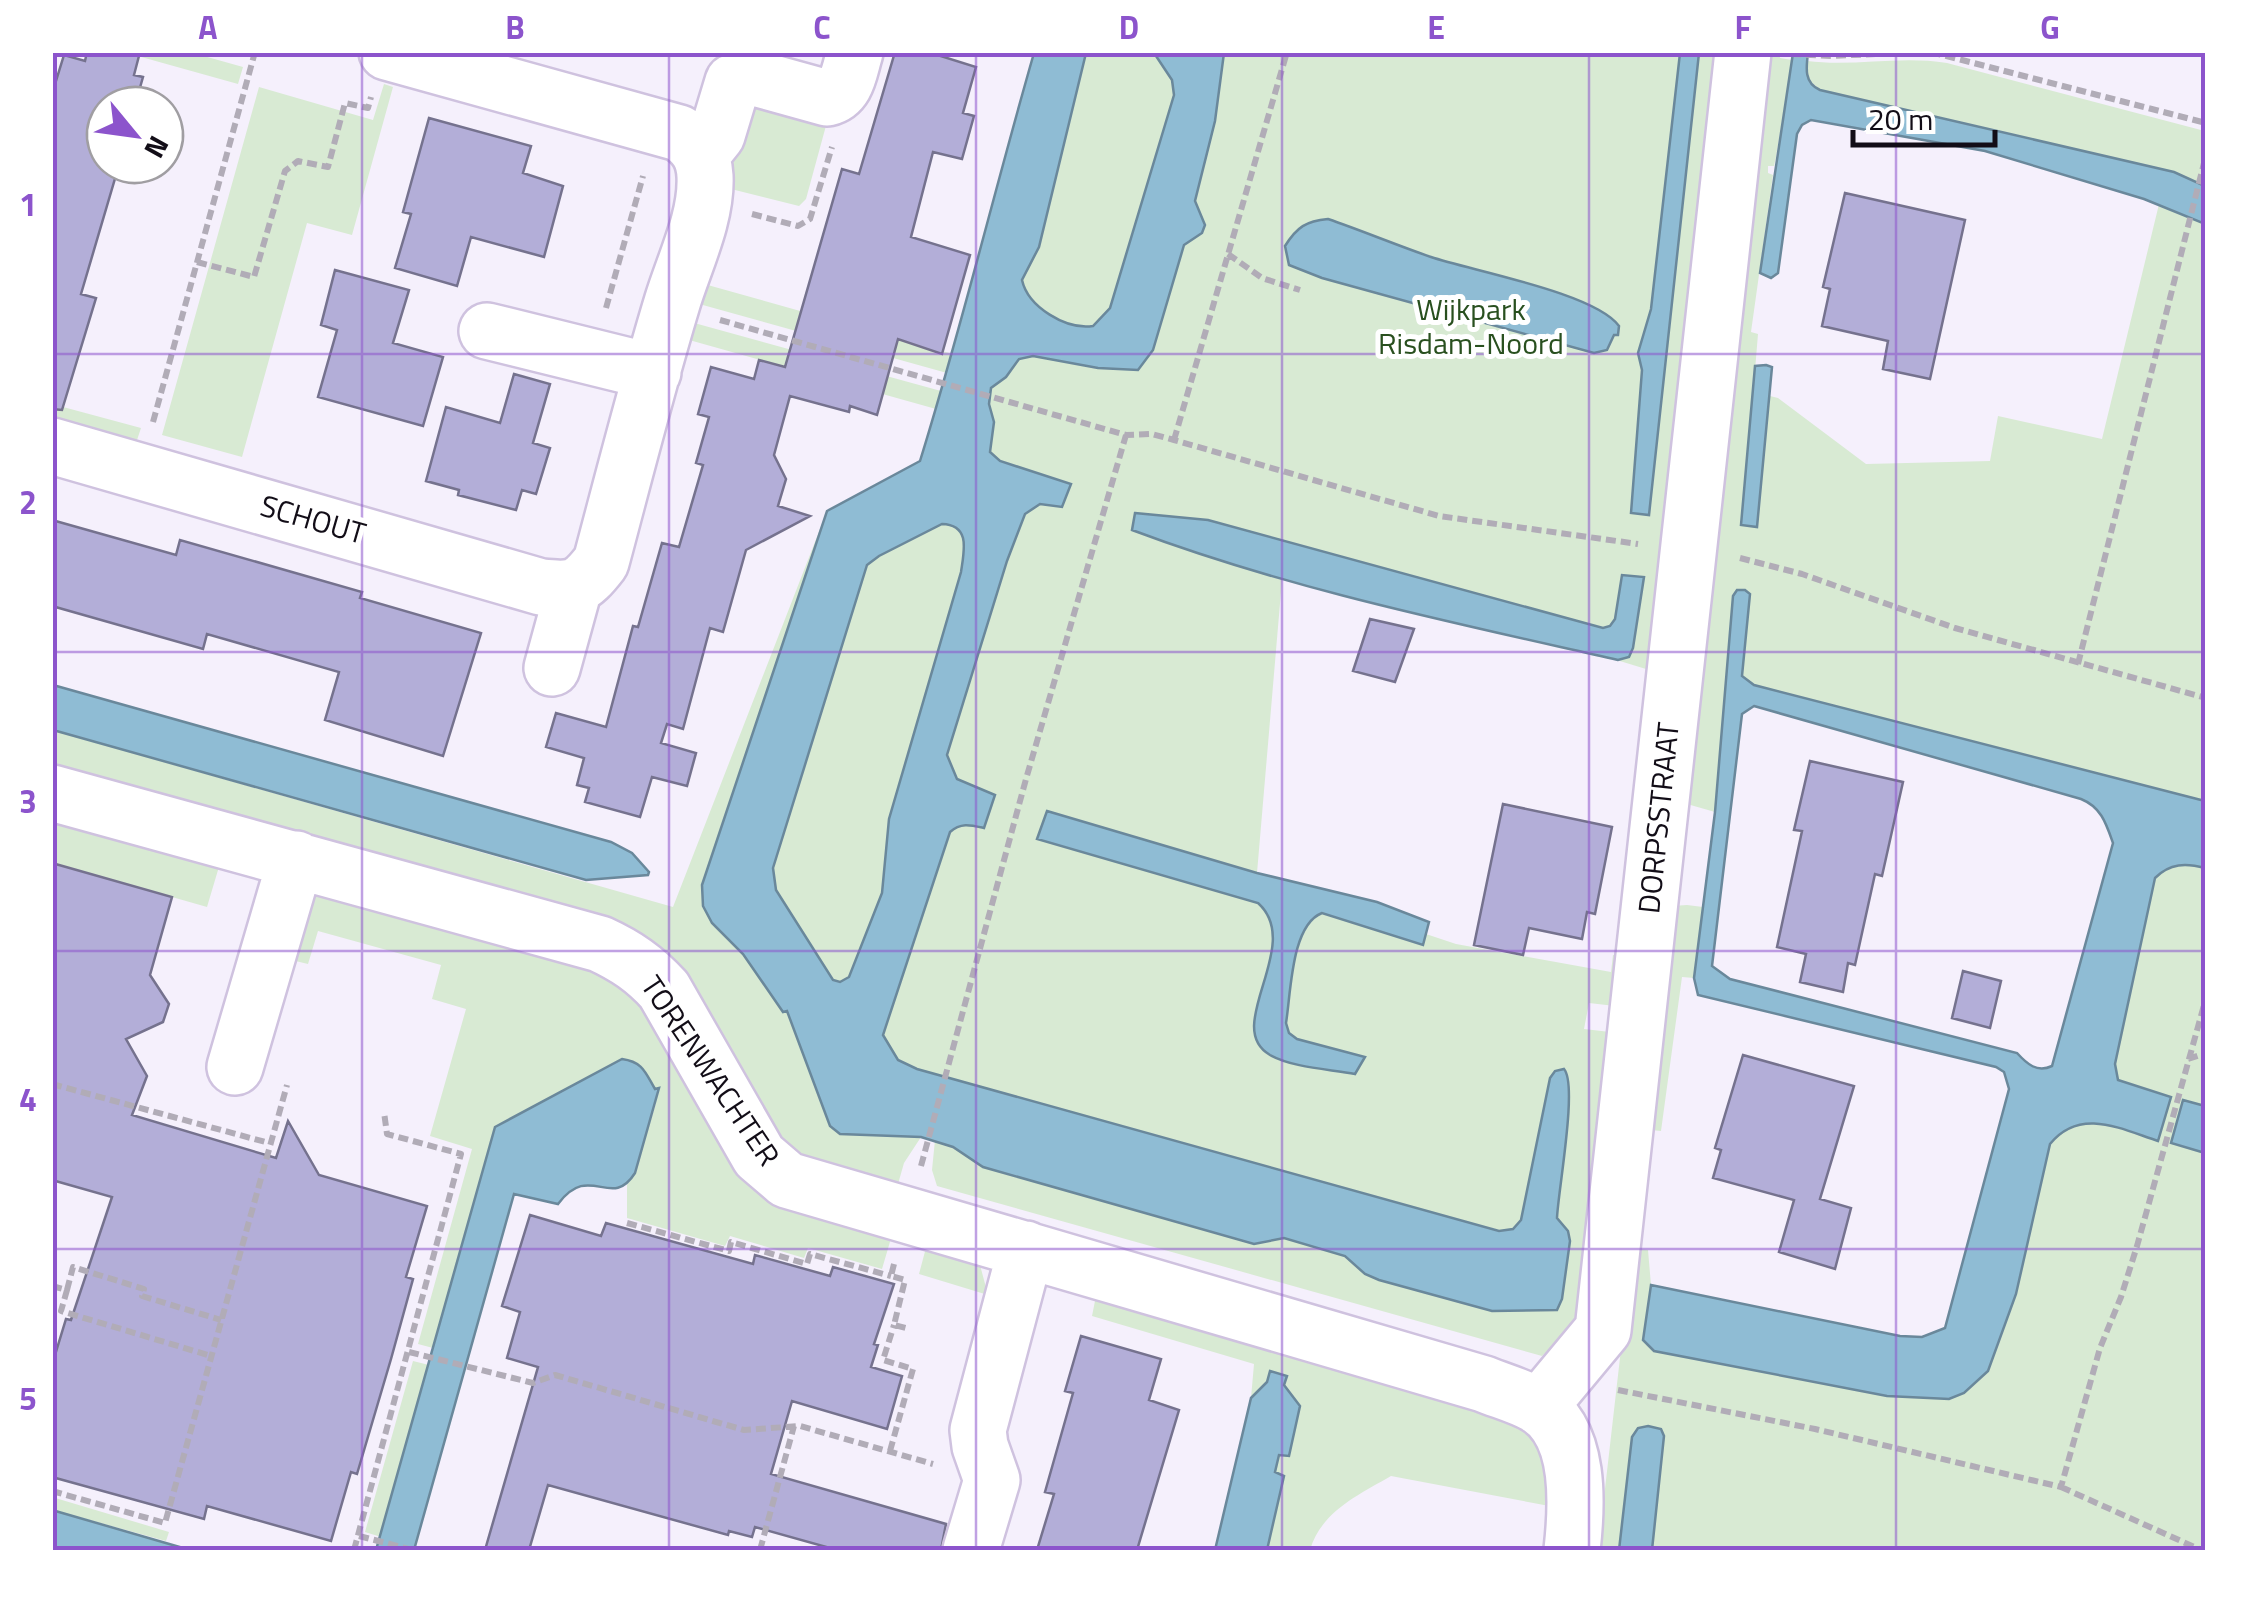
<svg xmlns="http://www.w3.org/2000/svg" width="2258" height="1603" font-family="'Titillium Web',sans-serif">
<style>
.green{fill:#d8ead3;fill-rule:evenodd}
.water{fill:#8fbcd4;stroke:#6a889b;stroke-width:2.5;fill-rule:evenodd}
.building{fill:#b3aed8;stroke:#75728e;stroke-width:2.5}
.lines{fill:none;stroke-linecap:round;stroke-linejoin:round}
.minor-casing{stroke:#cfc2df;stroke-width:60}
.path{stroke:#b1acb7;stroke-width:6;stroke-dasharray:10 5;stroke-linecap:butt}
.minor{stroke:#fff;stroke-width:55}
.grid{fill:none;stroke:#8c54cc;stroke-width:2.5;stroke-opacity:0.55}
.labels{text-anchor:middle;stroke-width:10;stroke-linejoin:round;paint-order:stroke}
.park-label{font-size:30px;fill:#29501f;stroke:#fff}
.street-label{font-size:30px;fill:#120d17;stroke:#fff}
.neatline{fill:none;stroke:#8c54cc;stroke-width:4}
.grid-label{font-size:32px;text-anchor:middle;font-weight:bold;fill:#8c54cc}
</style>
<rect width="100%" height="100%" fill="#f5f0fc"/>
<path class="green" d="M1779,52L1780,58L1792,60L1776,157L1774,166H1768V173L1773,175L1751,332L1758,334L1747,467L1763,466L1770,396L1778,398L1866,464L1990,461L1998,416L2102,439L2160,200L2173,172L1820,90L1808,79L1807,61C1854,67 1900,55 1947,63L2201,130L2205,137V1550H1598L1632,1253L1639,1249L1648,1250L1651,1285L1955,1361L2071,1074L2144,801L1725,692L1715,812L1687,804L1655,692L1645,690L1646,669L1269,554L1268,575L1282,580L1257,873L1245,870L1424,940L1426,934L1456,944L1611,972L1613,955L1619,956L1615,1006L1589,1003L1584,1029L1610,1032L1583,1317L1542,1356L937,1186L932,1170L935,1140L921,1137L904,1163L896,1191L786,1151L684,980L53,768L52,730L673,907L827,511L920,461L1059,53ZM935,1140L1544,1275L1560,1182L1557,1219L1562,1227L1550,1311H1493L1379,1280L1365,1274L1345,1256L1284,1238L1253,1244L983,1167L966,1154Z
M127,53H193L243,67L238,84Z
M384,84L393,87L352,235L307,223L242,457L162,435L259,87L373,120Z
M748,99L827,122L806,199L799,206L731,189L726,179Z
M697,282L953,354L947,373L692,302Z
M687,321L941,391L936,409L682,338Z
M52,404L141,428L137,440L53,417Z
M52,813L221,860L207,907L53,863Z
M318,893L589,964L638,991L732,1153L892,1235L882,1269L808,1248L804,1258L730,1236L725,1246L627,1218V1185L635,1172L656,1103L655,1089L644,1071L621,1059L495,1127L433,1348L418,1344L472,1149L430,1136L466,1009L432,999L441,965L318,931L308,964L283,958L295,914Z
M1687,905L1703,907L1694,978L1682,977L1661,1131L1651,1130L1672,906Z
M927,1244L980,1265L988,1295L919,1274Z
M1096,1296L1535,1423L1560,1508L1391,1476C1358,1495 1321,1512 1310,1550H1267L1283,1476L1274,1473L1279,1454L1288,1456L1267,1382L1251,1398L1254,1364L1092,1316Z
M413,1361L429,1365L381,1537L365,1532Z
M52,1497L169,1532L166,1541L53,1510Z"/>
<path class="water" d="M1034,53H1086L1039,247L1022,280C1028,307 1066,330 1093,326L1110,308L1174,95L1172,80L1154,53H1224L1215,121L1195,201L1205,225L1202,233L1184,245L1153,350L1138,370L1098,368L1033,356L1019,359L1006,377L991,388L989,404L994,422L990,452L1000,461L1071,484L1062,507L1040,504L1025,514L1007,561L947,755L957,779L995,795L984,828C971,825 961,822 950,832L883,1035L898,1060L917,1069L1499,1231L1513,1229L1521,1220L1550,1078L1555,1071L1564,1069C1578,1085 1558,1191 1557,1218L1568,1231L1570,1241L1562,1299L1557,1310L1492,1311L1379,1280L1365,1274L1345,1256L1284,1238L1254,1244L983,1167L953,1147L921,1137L840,1134L830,1126L787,1011L783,1012L743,954L712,923L703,906L702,885L827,511L920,461C962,326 995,188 1034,53ZM942,524C971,525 964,551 961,572L889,819L882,893L849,977L840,982L833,980L776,890L773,868L867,565L879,556Z
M1680,53H1699L1649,515L1631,513L1642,370L1638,353L1651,309Z
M1793,53H1808C1806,68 1804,83 1820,90L2174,172L2205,186V224L2144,199L1985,151L1811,120L1802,125L1797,134L1778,273L1771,278L1760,273Z
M1328,219C1363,231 1396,245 1431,257C1473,271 1595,293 1619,326L1618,335H1614L1607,350L1594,353L1322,278L1289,265L1285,246C1297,227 1306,221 1328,219Z
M1766,365L1772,367L1757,527L1741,525L1755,366Z
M1135,513L1208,520L1603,628L1610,626L1615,619L1622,575L1644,577L1633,648L1629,657L1618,660C1455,623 1289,589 1132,530Z
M1737,590H1745L1750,594L1742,676L1754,685L2205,801V868C2186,863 2170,863 2155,878L2115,1064L2118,1080L2171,1097L2158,1141C2121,1129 2080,1107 2050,1144L2016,1294L1988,1371L1964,1393L1949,1399L1887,1396L1654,1351L1643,1340L1651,1285L1900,1336L1922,1337L1945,1328L2009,1089L2004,1072L1996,1067L1698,995L1694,978L1715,812L1733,596ZM1754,706L2081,799C2101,807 2106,823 2113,843L2052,1066C2037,1073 2027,1064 2017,1053L1730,979L1712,966L1742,714Z
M53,685L611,842L632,853L649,872L648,875L586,880L53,730Z
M1047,811L1257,873L1377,902L1429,922L1423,945L1322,913C1291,925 1291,993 1286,1023L1289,1033L1297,1039L1365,1057L1355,1074C1329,1069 1294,1068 1270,1055C1221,1027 1305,945 1258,903L1037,839Z
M622,1059C643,1062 645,1072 655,1089L659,1088L635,1173C611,1211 590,1161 558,1204L514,1194L414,1550H376L495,1127Z
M2183,1100L2205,1106V1153L2171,1143Z
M1270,1371L1287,1376L1284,1385L1300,1406L1289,1456L1279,1455L1275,1472L1284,1476L1267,1550H1215L1251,1398L1267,1382Z
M1648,1426L1661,1429L1664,1436L1652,1550H1619L1632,1437L1638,1428Z
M52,1510L190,1550H53Z"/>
<path class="building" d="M87,52H140L134,75L143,77L135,105H105V165H119L81,294L96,298L62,410L52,409V94L64,55L85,61Z
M895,52H928L976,67L963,113L974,116L962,159L933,152L911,237L970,255L942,354L898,339L877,415L850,406L849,412L790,396L774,455L786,479L778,506L810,516L746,550L723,632L710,628L683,729L667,724L661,743L696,753L687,786L652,777L640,817L585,802L589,788L577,785L584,758L546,747L556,713L606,727L633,626L638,627L662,543L679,547L703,465L696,463L709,417L698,414L711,367L754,379L759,360L785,367L842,169L859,174Z
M429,118L531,146L523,173L563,186L544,257L471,237L457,286L395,268L411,214L403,212Z
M1845,193L1965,220L1930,379L1883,369L1888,341L1822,326L1830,289L1823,287Z
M335,270L409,290L393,343L443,357L423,426L318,397L337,330L321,325Z
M514,374L550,384L533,443L550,448L536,494L522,490L516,510L458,495L459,490L426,481L446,407L500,423Z
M52,520L176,555L180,540L362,592L360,598L481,633L443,756L325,720L339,672L207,634L203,649L52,606Z
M1370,619L1414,629L1395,682L1353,671Z
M1810,761L1903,782L1882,876L1875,874L1855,965L1848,963L1843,992L1800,982L1806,954L1777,947L1802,831L1794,830Z
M1503,804L1612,827L1595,914L1587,912L1582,939L1529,928L1523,955L1474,945Z
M52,863L172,897L150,975L169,1004L163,1022L126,1039L147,1076L132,1115L276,1158L288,1121L319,1175L427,1206L406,1277L413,1279L391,1359L357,1474L351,1472L331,1541L207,1506L204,1519L52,1477V1365L66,1319L71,1320L112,1197L52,1180Z
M1963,971L2001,981L1990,1028L1952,1018Z
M1743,1055L1854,1086L1820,1199L1851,1208L1835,1269L1779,1252L1794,1200L1713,1178L1721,1150L1715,1148Z
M530,1215L601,1236L606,1223L753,1264L755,1255L830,1276L833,1267L894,1284L874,1344L878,1345L871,1367L902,1376L887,1429L792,1401L771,1474L946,1524L941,1550H837L755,1527L752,1537L729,1531L728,1535L548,1485L529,1550H485L538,1367L507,1358L520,1312L502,1306Z
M1081,1336L1161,1359L1149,1400L1179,1410L1137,1550H1037L1054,1494L1045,1492L1073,1393L1065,1391Z"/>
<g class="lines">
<defs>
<path id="minor" d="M701,155L717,135L733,82L751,77L827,98C848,93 849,71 855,52
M487,331L653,372
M52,446L541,587C574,590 580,589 601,562C624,476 646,389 672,303C684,263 707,218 705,176C704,156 696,144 679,133L387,52
M552,668L574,588
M52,793L600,944C626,956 645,969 664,990L759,1156L787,1180L1484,1384C1501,1391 1520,1396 1536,1405C1582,1432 1577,1506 1572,1550
M235,1067L296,859
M1539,1407L1603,1330L1743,52
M971,1550L992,1480L980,1446L978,1430L1026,1249"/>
</defs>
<use href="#minor" class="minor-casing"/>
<path class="path" d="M1931,52L2206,123
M1791,54L1833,56L1915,52
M752,214L798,226L810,219L832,147
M1228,254L1262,278L1300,290
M197,262L254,277L285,171L298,161L328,167L345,103L368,108L371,97
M606,308L643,176
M720,320L1126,435L1152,434L1174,440L1439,516L1638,544
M153,422L255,52
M1174,440L1287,52
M1740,558L1802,574L1955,628L2206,698
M2078,664L2206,155
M2188,1059L2206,1053
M52,1084L269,1143
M921,1166L1026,779L1126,435
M627,1223L729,1251L731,1242L807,1264L810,1254L891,1276
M894,1264L891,1276L905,1280L894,1325L906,1328
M52,1286L67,1290L61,1311L211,1356
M67,1290L73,1267L144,1289L142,1296L221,1320
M409,1352L533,1383L555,1375L744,1430L800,1426L933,1464
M1618,1390L1815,1429L2061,1487L2100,1348L2121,1297L2137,1246L2206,998
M890,1451L913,1369L883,1360L894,1325
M2061,1487L2201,1550
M52,1491L165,1523L287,1085
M359,1536L413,1550
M354,1550L461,1154L387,1134L384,1112
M760,1550L794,1426"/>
<use href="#minor" class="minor"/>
</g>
<path class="grid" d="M362,52V1550M669,52V1550M976,52V1550M1282,52V1550M1589,52V1550M1896,52V1550M52,354H2206M52,652H2206M52,951H2206M52,1249H2206"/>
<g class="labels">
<g class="park-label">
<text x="1471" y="320">Wijkpark<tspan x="1471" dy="34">Risdam-Noord</tspan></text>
</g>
<g class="street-label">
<text transform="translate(313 520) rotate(16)" y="10">SCHOUT</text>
<text transform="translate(1659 818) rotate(-84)" y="10">DORPSSTRAAT</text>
<text transform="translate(710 1071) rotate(56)" y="10">TORENWACHTER</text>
</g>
</g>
<rect width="2258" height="1603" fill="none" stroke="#ffffff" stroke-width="110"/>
<g transform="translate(135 135) rotate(119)"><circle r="48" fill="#ffffff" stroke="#a09ea2" stroke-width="2.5"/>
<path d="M0-8L18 38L0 25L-18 38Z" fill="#8c54cc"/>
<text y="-15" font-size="28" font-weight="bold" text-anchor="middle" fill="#120d17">N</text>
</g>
<path d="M1853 130v15h142v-15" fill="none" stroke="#120d17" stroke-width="5"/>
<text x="1868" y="130" font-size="30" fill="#120d17" stroke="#ffffff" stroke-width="8" paint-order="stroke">20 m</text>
<rect x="55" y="55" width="2148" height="1493" class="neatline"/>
<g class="grid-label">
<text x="208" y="39">A</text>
<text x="515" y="39">B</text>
<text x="822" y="39">C</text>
<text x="1129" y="39">D</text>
<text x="1436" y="39">E</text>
<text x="1743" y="39">F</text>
<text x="2050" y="39">G</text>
<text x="28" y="216">1</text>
<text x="28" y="514">2</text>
<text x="28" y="813">3</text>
<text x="28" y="1111">4</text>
<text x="28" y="1410">5</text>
</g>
</svg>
